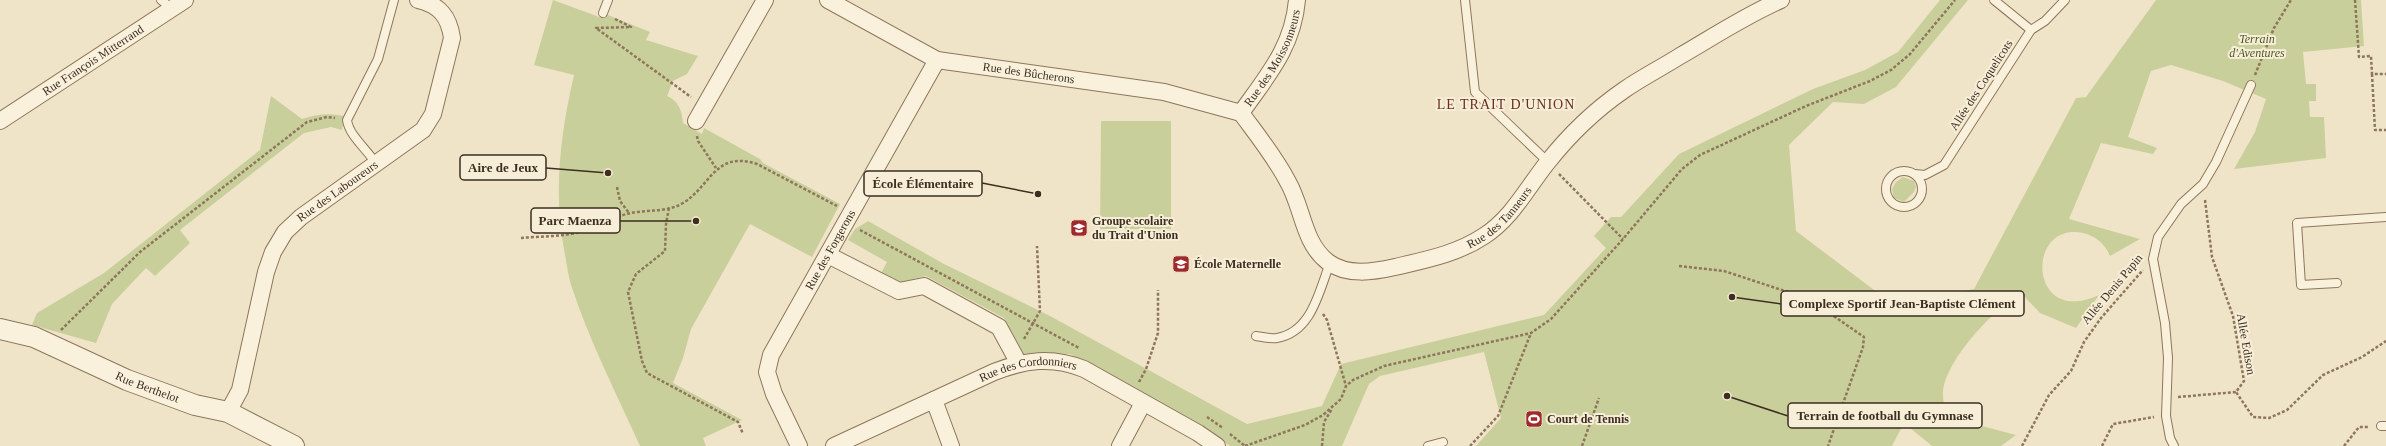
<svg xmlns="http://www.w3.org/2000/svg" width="2386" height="446" font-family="Georgia,serif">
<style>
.green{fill:#c9cf9b}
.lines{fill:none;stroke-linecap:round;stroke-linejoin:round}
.service-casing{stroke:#8d765c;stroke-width:10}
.minor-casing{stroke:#8d765c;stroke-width:18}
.tertiary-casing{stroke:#8d765c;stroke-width:22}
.path{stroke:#8d765c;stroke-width:2.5;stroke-dasharray:3 2;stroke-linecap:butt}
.service{stroke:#faf1dc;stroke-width:8}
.minor{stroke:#faf1dc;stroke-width:16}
.tertiary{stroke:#faf1dc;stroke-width:20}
.labels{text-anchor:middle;stroke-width:4;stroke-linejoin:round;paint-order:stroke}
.park-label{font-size:12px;font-style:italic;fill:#4d5a26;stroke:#f7eed8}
.street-label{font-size:12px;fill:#3d2e20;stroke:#f7eed8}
.poi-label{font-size:12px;font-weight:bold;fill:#3d2e20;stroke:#f7eed8;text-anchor:start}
.quarter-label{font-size:14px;letter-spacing:1px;fill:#6b2e1e;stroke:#f7eed8}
.leader{fill:none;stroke:#3d2e20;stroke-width:1.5}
.callout-dot{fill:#3d2e20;stroke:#f7eed8;stroke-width:1.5}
.callout{fill:#f7eed8;stroke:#3d2e20;stroke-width:1.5}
.callout-label{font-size:13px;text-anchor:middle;font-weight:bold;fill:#3d2e20}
</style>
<rect width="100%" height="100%" fill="#f0e4c8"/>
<path class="green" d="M553,0L602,18L603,13L650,32L646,40L698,56L687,74L673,81L667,96C679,101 682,111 683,123L702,134L704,128L760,159L763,163L840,204L812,257L750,224L691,329L683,358L673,383L742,420L703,438L706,446H640C616,393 589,340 571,285C568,275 567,265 565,255C553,194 560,135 574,75L534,65Z
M1940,0H1968L1896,87L1864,104L1833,102L1789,145L1796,231L1894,305L1974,289L2076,98L2086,97L2156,0H2361L2364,46L2303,52L2306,84H2316V101H2309L2310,117H2324L2326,158L2234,169L2255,132L2266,99L2223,81L2171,65L2151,71L2128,137L2157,148L2153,154L2101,143L2069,219L2140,239L2110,256C2105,244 2096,236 2083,233C2025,221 2028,328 2099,295L2076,328L2040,313L2023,295C1996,304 1941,365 1943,396C1943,405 1948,415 1950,423L1967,422L2016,435L2001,446H1932L1904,423L1892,446H1476L1501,418L1513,396L1501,418L1484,352L1380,376L1369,384L1342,446H1230L1208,430L1070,354L1025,357L1004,318L926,276L897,283L880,275L887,262L848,240L855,229L868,221L944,264L1050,316L1247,424L1322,406L1341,364L1544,315L1606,248L1594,236L1611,217H1621L1679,154L1813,89L1865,70L1898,52Z
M271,96L302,119C317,114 328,113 344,116L342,130L331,127L304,133L180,230L190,243L155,276L146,268L112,304L96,343L32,325L37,313L104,273L260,150Z
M1101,121H1171V229H1100Z
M1903,177L1914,181L1916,187L1914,192L1904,202L1894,198L1892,189L1896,182Z"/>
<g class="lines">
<defs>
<path id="service" d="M161,0L173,9
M1465,0L1475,92L1548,162
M1994,0L2031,30
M603,13L608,0
M376,164C368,150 349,136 347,120L378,59L394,0
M1886 189a18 18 0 1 1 36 0a18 18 0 1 1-36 0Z
M1915,174L1925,175L1944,165L2031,30L2045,21L2065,0
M2337,283L2301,285L2297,223L2386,217
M1256,336C1262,337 1271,339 1277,338C1312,332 1319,291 1330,263
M2381,426H2386
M1428,446L1443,442
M2174,446L2170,438L2166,416L2168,358L2165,323L2153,259L2158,237L2181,204L2203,184L2216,162L2251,85"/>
<g id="minor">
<path id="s1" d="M828,0L937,60L1164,92L1241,113"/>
<path id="s2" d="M1241,113C1258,136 1275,157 1288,182C1303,208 1303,243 1328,262C1347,276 1373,272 1395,267C1425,260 1457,254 1484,236C1512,218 1527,188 1547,163C1569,135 1595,110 1624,90C1641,78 1661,68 1680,56C1713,37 1746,15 1781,0"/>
<path id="s3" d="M1241,113C1267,76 1293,47 1297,0"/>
<path id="s4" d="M0,121L185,0"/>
<path d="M696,121L765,0"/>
<path d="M828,255L899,291L924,286L999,327L1018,362"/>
<path d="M934,400L951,446"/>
<path id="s5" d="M228,412L240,390L266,272L273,252L285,232L301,217L423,130L433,114L452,38C449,17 440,5 418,0"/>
<path id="s6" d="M799,446L774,394L767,372L771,355L937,60"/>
<path id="s7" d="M834,446L994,372C1025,360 1052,356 1084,369L1198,433L1217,446"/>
<path d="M1120,446L1143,403"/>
</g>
<g id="tertiary">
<path id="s8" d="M0,329L34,337L127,380L195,405L228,412L294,446"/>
</g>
</defs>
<use href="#service" class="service-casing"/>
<use href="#minor" class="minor-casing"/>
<use href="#tertiary" class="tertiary-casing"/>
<path class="path" d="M2355,0L2359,57L2371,56L2372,74H2386
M615,19L631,27L596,28L691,97
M2372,74L2375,130H2386
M2255,75L2274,28L2291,0
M697,136L698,141L716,168
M1559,174L1623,239
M617,187L620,201L629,213
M2205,200L2212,257L2233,316L2244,381L2236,392L2253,417L2269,418L2287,410L2323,375L2362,357L2386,341
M669,208L666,224L665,251L636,274L628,292L642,361L647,373L738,422L743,434
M860,230L1079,348
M521,238C542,236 567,237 587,230C601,225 613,217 627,214C644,209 667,213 683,203C710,187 715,150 757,164L837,206
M1679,266L1724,271L1809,299L1864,337L1863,347L1828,446
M1323,314L1327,320L1346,386
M61,330L140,252L307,122L327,117L335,118
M1024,339L1040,311L1037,246
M1139,382L1146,369L1158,333V290
M2178,397L2236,392
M1207,417L1223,428
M1230,434L1245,446
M1245,446L1305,425L1323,415L1341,399L1346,386L1353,380L1384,366L1531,333L1551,319L1623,239L1682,169L1700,155L1806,106L1870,81L1891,70L1910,54L1955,0
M1322,446L1324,422L1332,409
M1470,446L1498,416L1531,333
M1582,446L1599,398
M2022,446L2049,395L2071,371L2084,342L2101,318L2143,270
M2102,446L2113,424L2154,417
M2344,446L2359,427H2369"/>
<use href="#service" class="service"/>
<use href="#minor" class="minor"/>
<use href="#tertiary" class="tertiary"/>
</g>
<defs>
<symbol id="school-square" viewBox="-11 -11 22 22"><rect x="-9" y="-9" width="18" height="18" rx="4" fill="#9e2a2b" stroke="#f7eed8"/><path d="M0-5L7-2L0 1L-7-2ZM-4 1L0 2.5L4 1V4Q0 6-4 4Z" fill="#fff"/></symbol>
<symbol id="stadium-square" viewBox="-11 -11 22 22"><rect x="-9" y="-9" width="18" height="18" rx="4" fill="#9e2a2b" stroke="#f7eed8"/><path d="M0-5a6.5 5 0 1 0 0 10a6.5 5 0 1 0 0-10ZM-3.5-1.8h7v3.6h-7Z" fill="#fff"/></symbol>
</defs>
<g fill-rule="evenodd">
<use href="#school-square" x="1069" y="218" width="20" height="20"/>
<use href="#school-square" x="1171" y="254" width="20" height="20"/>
<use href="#stadium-square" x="1524" y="409" width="20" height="20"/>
</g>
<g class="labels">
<g class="park-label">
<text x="2257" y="43">Terrain<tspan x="2257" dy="14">d'Aventures</tspan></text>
</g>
<g class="street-label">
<text dy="4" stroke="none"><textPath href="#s3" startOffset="64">Rue des Moissonneurs</textPath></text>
<text dy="4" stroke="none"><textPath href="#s4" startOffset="111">Rue François Mitterrand</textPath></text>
<text dy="4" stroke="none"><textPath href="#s1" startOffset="217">Rue des Bûcherons</textPath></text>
<text transform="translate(1981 85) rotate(-57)" y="4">Allée des Coquelicots</text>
<text dy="4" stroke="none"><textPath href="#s5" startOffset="257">Rue des Laboureurs</textPath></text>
<text dy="4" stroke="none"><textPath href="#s2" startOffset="362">Rue des Tanneurs</textPath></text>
<text dy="4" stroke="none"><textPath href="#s6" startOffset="219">Rue des Forgerons</textPath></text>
<text transform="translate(2112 289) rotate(-50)" y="4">Allée Denis Papin</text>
<text transform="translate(2246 344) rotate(80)" y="4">Allée Edison</text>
<text dy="4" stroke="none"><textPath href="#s7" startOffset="211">Rue des Cordonniers</textPath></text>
<text dy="4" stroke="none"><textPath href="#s8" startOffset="159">Rue Berthelot</textPath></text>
</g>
<g class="poi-label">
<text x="1092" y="225">Groupe scolaire<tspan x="1092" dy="14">du Trait d'Union</tspan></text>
<text x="1194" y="268">École Maternelle</text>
<text x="1547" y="423">Court de Tennis</text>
</g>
<g class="quarter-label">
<text x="1506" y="109">LE TRAIT D'UNION</text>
</g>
</g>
<path class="leader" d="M608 173L546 168M1038 194L982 183M696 221L620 221M1732 297L1781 304M1727 396L1788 416"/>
<g class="callout-dot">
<circle cx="608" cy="173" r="4"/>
<circle cx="1038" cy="194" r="4"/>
<circle cx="696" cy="221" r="4"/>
<circle cx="1732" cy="297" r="4"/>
<circle cx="1727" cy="396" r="4"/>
</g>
<g class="callout">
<rect x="460" y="155" width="86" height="25" rx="4"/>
<rect x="864" y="171" width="118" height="25" rx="4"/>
<rect x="531" y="208" width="89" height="25" rx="4"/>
<rect x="1781" y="291" width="243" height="25" rx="4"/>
<rect x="1788" y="403" width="194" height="25" rx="4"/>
</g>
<g class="callout-label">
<text x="503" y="172">Aire de Jeux</text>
<text x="923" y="188">École Élémentaire</text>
<text x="575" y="225">Parc Maenza</text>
<text x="1902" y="308">Complexe Sportif Jean-Baptiste Clément</text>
<text x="1885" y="420">Terrain de football du Gymnase</text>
</g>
</svg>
